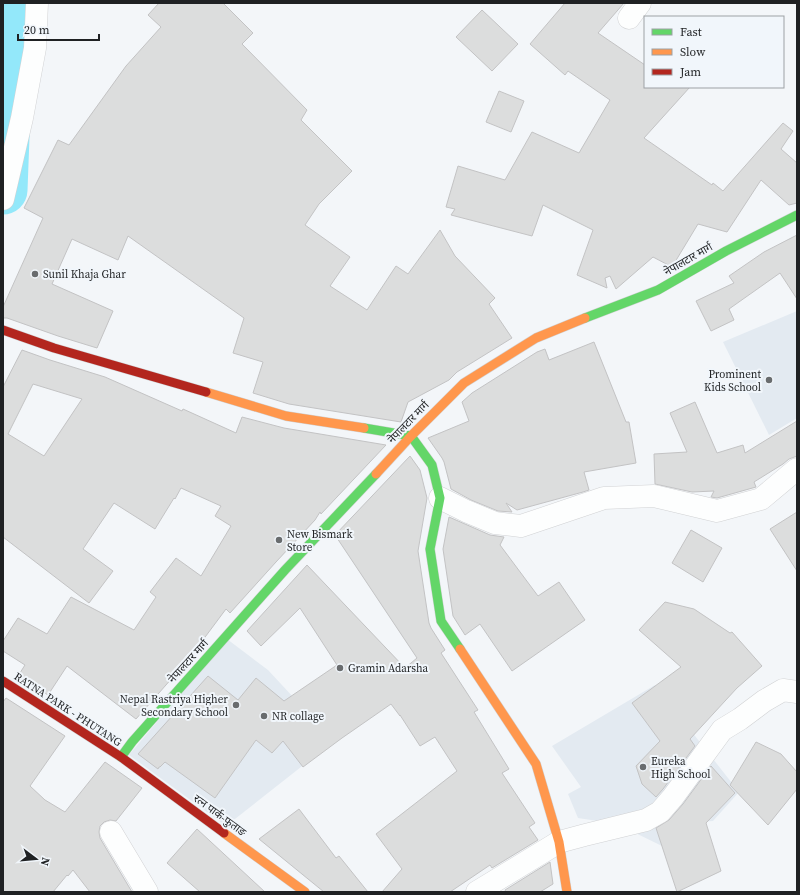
<svg xmlns="http://www.w3.org/2000/svg" width="800" height="895" font-family="'Source Serif 4','Noto Sans Devanagari',serif">
<style>
.built{fill:#e3eaf1}
.lines{fill:none;stroke-linecap:round;stroke-linejoin:round}
.river{stroke:#93e8fa;stroke-width:49}
.building{fill:#dcdddd;stroke:#c3c3c4;fill-rule:evenodd}
.street-casing{stroke:#d1d2d4;stroke-width:23}
.fast-casing{stroke:#d1d2d4;stroke-width:10}
.slow-casing{stroke:#d1d2d4;stroke-width:10}
.jam-casing{stroke:#d1d2d4;stroke-width:10}
.street{stroke:#fdfefe;stroke-width:22}
.fast{stroke:#63d668;stroke-width:9}
.slow{stroke:#ff974d;stroke-width:9}
.jam{stroke:#b3261e;stroke-width:9}
.poi-dot{fill:#696c6e;stroke:#f1f6fb;stroke-width:1.5}
.labels{text-anchor:middle;stroke-width:4;stroke-linejoin:round;paint-order:stroke}
.street-label{font-size:11px;fill:#1f2123;stroke:#f1f6fb}
.poi-label{font-size:11px;fill:#1f2123;stroke:#f1f6fb;text-anchor:start}
</style>
<rect width="100%" height="100%" fill="#f3f6f9"/>
<path class="built" d="M797,311V418L769,435L723,342Z
M227,639L268,670L334,741L226,826L129,755Z
M655,685L739,792L713,821L699,822L662,846L617,824L578,818L568,794L581,787L552,746Z"/>
<g class="lines">
<path class="river" d="M3,190L10,3"/>
</g>
<path class="building" d="M159,3H223L253,33L242,44L307,110L301,120L352,171L319,204L305,225L350,257L330,286L367,310L396,266L408,274L440,230L455,256L495,298L489,304L512,338L457,372L449,380L408,402L401,422L289,404L253,393L263,362L233,353L244,318L128,236L118,260L72,239L52,284L113,311L97,348L58,336L7,318H3V307L43,218L24,208L58,140L69,145L126,66L161,27L148,15Z
M565,3H624L598,33L645,65V87H690L644,138L712,185L713,183L723,191L783,123L793,131L781,149L797,163V203L789,205L761,180L727,232L698,224L672,267L653,257L616,289L610,276L605,278L607,288L577,275L593,230L543,205L532,236L451,215L455,209L446,207L458,166L505,180L532,132L579,153L610,100L568,71L565,75L530,44Z
M482,10L518,44L492,71L456,37Z
M499,91L524,101L511,132L486,122Z
M797,235V299L780,273L729,309L734,320L711,331L696,301L734,283L729,276L764,252Z
M594,342L626,422H629L636,463L584,472L589,490L583,492L517,510L506,503L512,512L498,511L471,500L451,489L444,462L442,458L428,438L469,421L462,402L472,393L537,352L545,349L549,360Z
M22,350L50,360L105,377L182,411L183,409L236,433L242,417L284,428L386,445L321,514L320,512L315,520L276,562L230,613L226,609L188,660L136,719L67,666L48,695L18,676L25,665L3,651V641L18,618L47,634L71,597L134,630L156,597L150,592L176,558L201,576L231,526L215,516L221,506L181,488L175,499L174,498L155,529L114,503L83,549L113,571L89,603L3,537V387ZM33,384L82,399L44,456L8,434Z
M695,402L717,453L743,445L745,453L797,421V456L789,459L783,464L754,482L756,487L717,498L711,497L714,491L692,492L655,484L654,454L687,452L670,413Z
M410,456L420,470L427,498L418,551L429,623L431,628L445,650L441,653L478,710L474,712L509,769L502,773L535,823L529,827L538,840L492,868L490,865L450,892H382L402,869L376,834L457,771L435,737L420,746L400,715V716L391,704L342,738L303,767L283,741L272,753L256,740L215,798L165,762L160,767H159L158,769L138,754L208,676L238,700L256,678L284,701L337,665L300,608L261,646L247,631L307,565L405,668L417,658L335,535Z
M797,512V571L770,529Z
M449,517L490,535L504,537L500,545L538,596L559,582L585,620L512,671L480,624L465,635L453,616L443,549Z
M691,530L722,548L703,582L672,563Z
M665,602L694,609L730,633L732,632L762,666L737,688L690,739L695,746L663,789L656,797L642,784L636,766L660,741L632,703L681,667L639,630Z
M6,698L65,736L30,786L45,800L65,812L105,762L142,788L116,821L110,820L104,822L100,826L99,832L100,838L132,892H90L73,870L68,876L67,875L53,892H3V702Z
M756,742L781,754L797,772V789L768,825L730,785Z
M711,766L735,793L706,823L721,871L677,892L656,828L669,820L683,804Z
M299,809L336,858L339,856L368,892H324L259,839Z
M197,829L265,892H200L167,863Z
M550,862L553,884L540,892H506L505,890Z"/>
<g class="lines">
<defs>
<path id="street" d="M629,18L640,3
M3,199L22,118L35,48L37,3
M440,498L466,511L495,523L521,526L604,498L654,496L717,511L761,499L797,469
M111,832L147,892
M477,892L559,842L585,835L646,820L660,812L673,797L722,730L740,719L764,701L783,690L797,692"/>
<path id="fast" d="M585,318L658,290L726,251L797,215
M364,428L411,436L432,465L440,498L430,549L441,621L460,649
M121,757L132,742L285,570L376,474"/>
<path id="slow" d="M206,392L286,416L364,428
M376,474L411,436L464,383L536,338L585,318
M460,649L536,764L559,842L567,892
M224,833L305,892"/>
<path id="jam" d="M3,330L54,348L206,392
M3,681L121,757L224,833"/>
</defs>
<use href="#street" class="street-casing"/>
<use href="#fast" class="fast-casing"/>
<use href="#slow" class="slow-casing"/>
<use href="#jam" class="jam-casing"/>
<use href="#street" class="street"/>
<use href="#fast" class="fast"/>
<use href="#slow" class="slow"/>
<use href="#jam" class="jam"/>
</g>
<g class="poi-dot">
<circle cx="35" cy="274" r="4"/>
<circle cx="769" cy="380" r="4"/>
<circle cx="279" cy="540" r="4"/>
<circle cx="340" cy="668" r="4"/>
<circle cx="236" cy="705" r="4"/>
<circle cx="264" cy="716" r="4"/>
<circle cx="643" cy="767" r="4"/>
</g>
<g class="labels">
<g class="street-label">
<text transform="translate(688 259) rotate(-30)" y="4">नेपालटार मार्ग</text>
<text transform="translate(408 422) rotate(-46)" y="4">नेपालटार मार्ग</text>
<text transform="translate(188 661) rotate(-48)" y="4">नेपालटार मार्ग</text>
<text transform="translate(68 709) rotate(33)" y="4">RATNA PARK - PHUTANG</text>
<text transform="translate(220 815) rotate(36)" y="4">रत्न पार्क-फुताङ</text>
</g>
<g class="poi-label">
<text x="43" y="278">Sunil Khaja Ghar</text>
<text x="761" y="378" text-anchor="end">Prominent<tspan x="761" dy="13">Kids School</tspan></text>
<text x="287" y="538">New Bismark<tspan x="287" dy="13">Store</tspan></text>
<text x="348" y="672">Gramin Adarsha</text>
<text x="228" y="703" text-anchor="end">Nepal Rastriya Higher<tspan x="228" dy="13">Secondary School</tspan></text>
<text x="272" y="720">NR collage</text>
<text x="651" y="765">Eureka<tspan x="651" dy="13">High School</tspan></text>
</g>
</g>
<rect width="800" height="895" fill="none" stroke="#1f2123" stroke-width="8"/>
<rect x="644" y="16" width="140" height="72" fill="#f1f6fb" stroke="#9da1a5"/>
<rect x="652" y="29" width="20" height="6" fill="#63d668" stroke="#9da1a5"/>
<text x="680" y="36" font-size="12" fill="#1f2123">Fast</text>
<rect x="652" y="49" width="20" height="6" fill="#ff974d" stroke="#9da1a5"/>
<text x="680" y="56" font-size="12" fill="#1f2123">Slow</text>
<rect x="652" y="69" width="20" height="6" fill="#b3261e" stroke="#9da1a5"/>
<text x="680" y="76" font-size="12" fill="#1f2123">Jam</text>
<g transform="translate(36 859) rotate(106)" stroke="#f1f6fb" stroke-width="3" paint-order="stroke">
<path d="M0-3L7 15L0 10L-7 15Z" fill="#1f2123"/>
<text y="-6" font-size="11" font-weight="bold" text-anchor="middle" fill="#1f2123">N</text>
</g>
<path d="M18 34v6h81v-6" fill="none" stroke="#1f2123" stroke-width="2"/>
<text x="24" y="34" font-size="12" fill="#1f2123" stroke="#f1f6fb" stroke-width="3" paint-order="stroke">20 m</text>
</svg>
